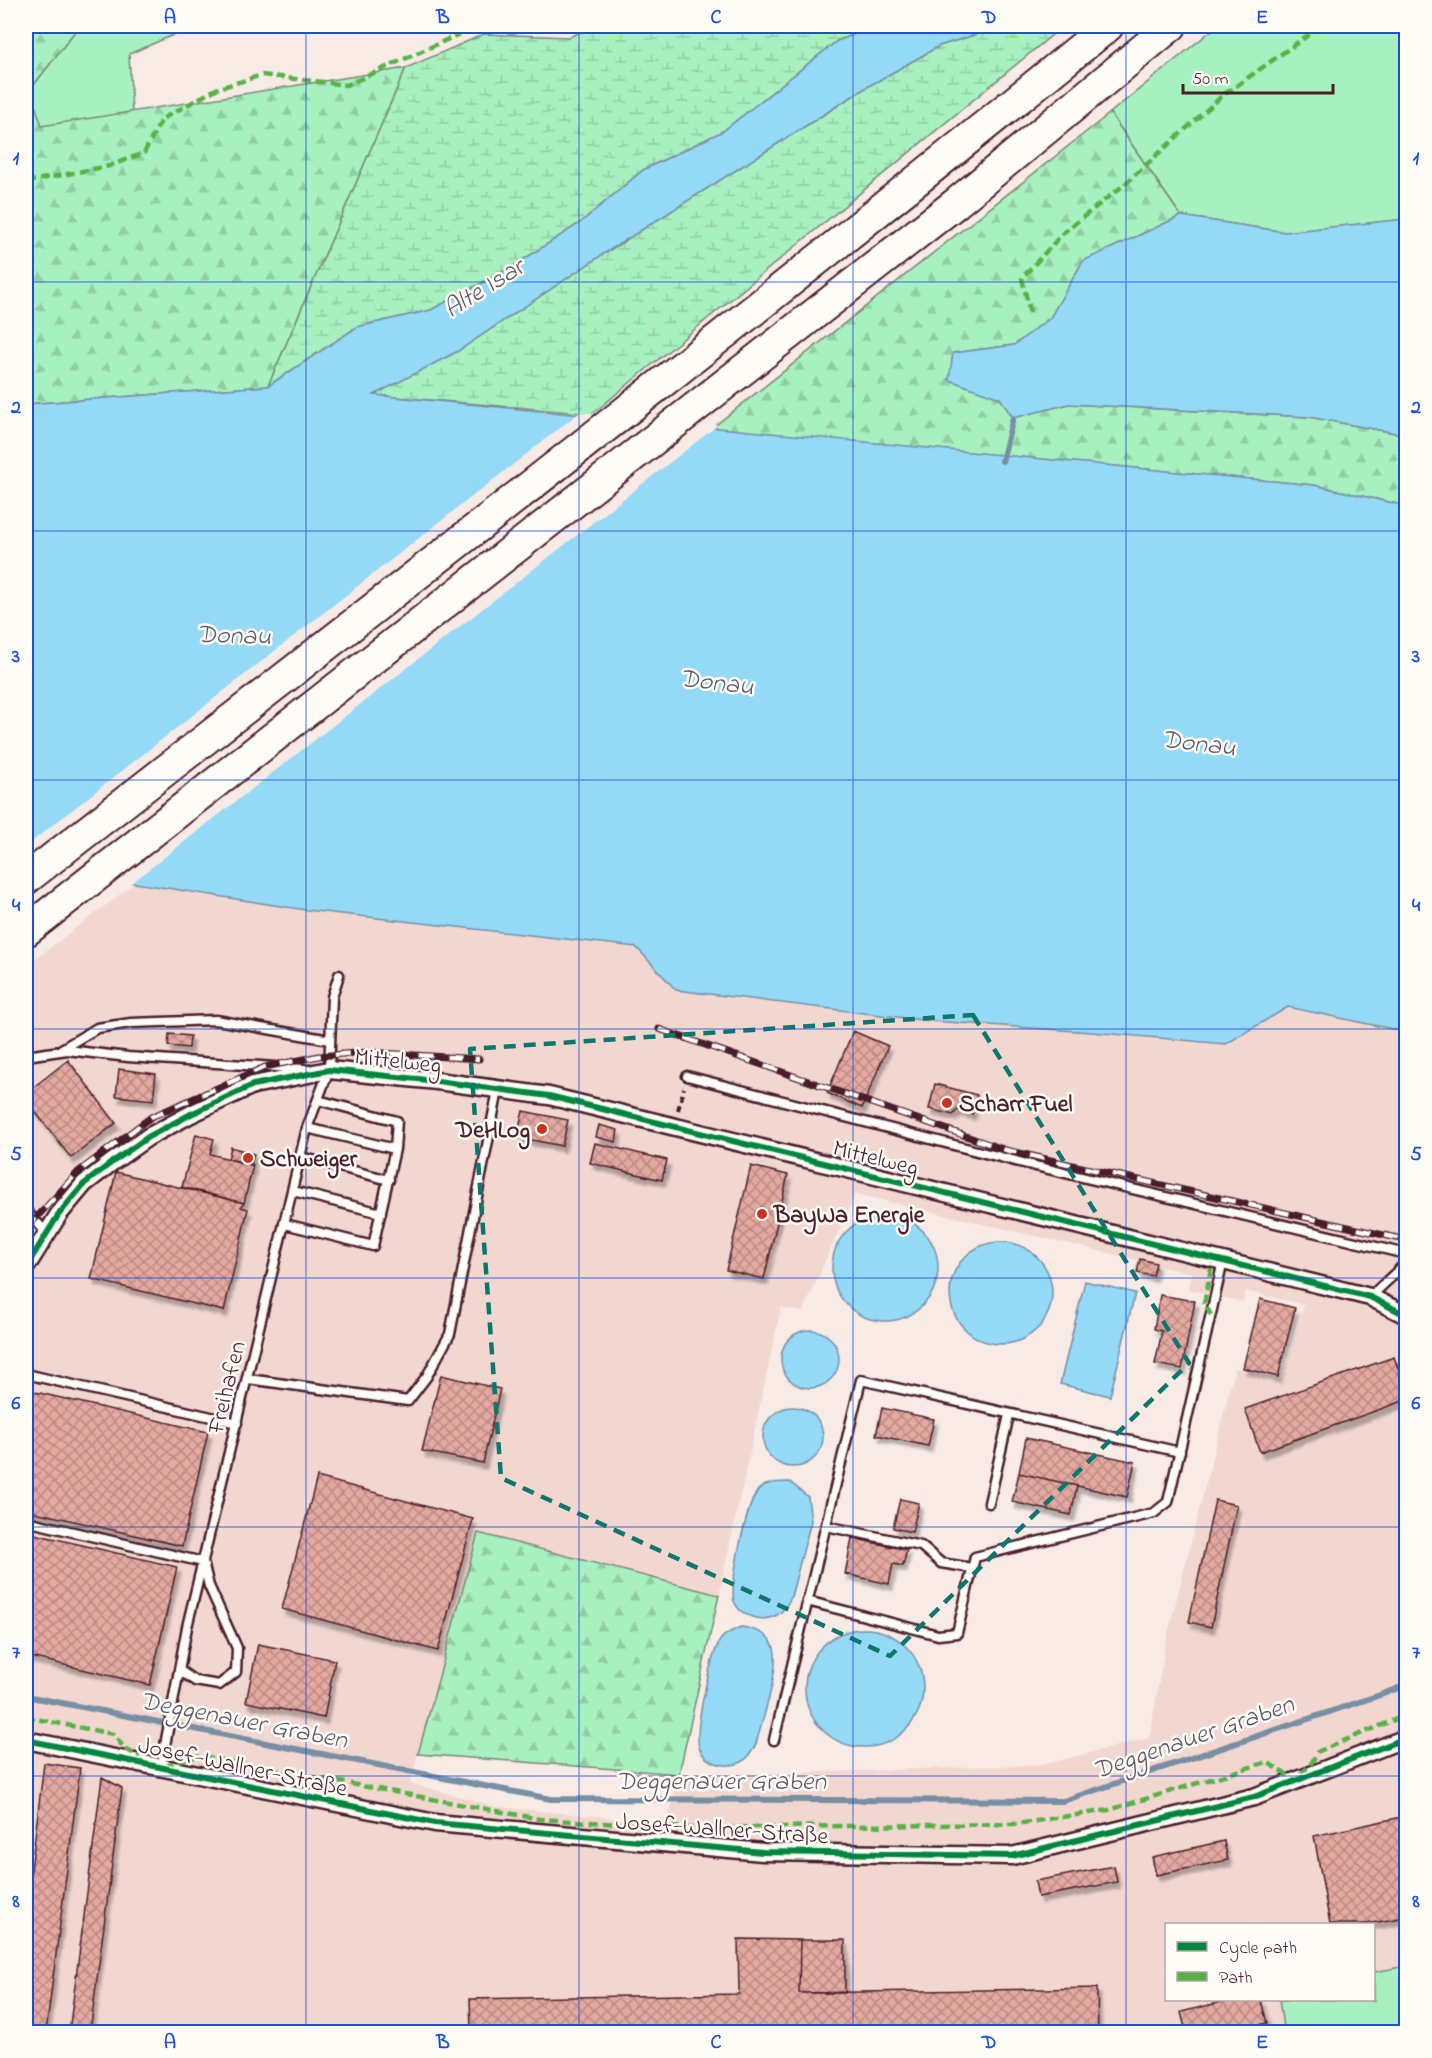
<svg xmlns="http://www.w3.org/2000/svg" width="1432" height="2058" font-family="'Indie Flower',sans-serif">
<style>
.built{fill:#f2d7d1;fill-rule:evenodd}
.grass{fill:#a7f0bf;stroke:#788875;stroke-width:1.5}
.forest{fill:url(#forest-firs);stroke:#788875;stroke-width:1.5}
.wetland{fill:url(#wetland-marsh);stroke:#788875;stroke-width:1.5}
.water{fill:#94d9f6;stroke:#768fa5;stroke-width:1.5}
.pier{fill:#f8ebe6}
.lines{fill:none;stroke-linecap:round;stroke-linejoin:round}
.stream{stroke:#768fa5;stroke-width:6}
.building{fill:url(#building-cross-hatch);stroke:#4a1f2b;stroke-width:1.5;filter:url(#shadow)}
.service-casing{stroke:#4a1f2b;stroke-width:13}
.minor-casing{stroke:#4a1f2b;stroke-width:21}
.motorway-casing{stroke:#4a1f2b;stroke-width:34}
.path{stroke:#4a1f2b;stroke-width:4;stroke-dasharray:6 4.5;stroke-linecap:butt}
.service{stroke:#fdfcf7;stroke-width:8}
.minor{stroke:#fdfcf7;stroke-width:16}
.motorway{stroke:#fdfcf7;stroke-width:30}
.rail-casing{stroke:#4a1f2b;stroke-width:7}
.rail{stroke:#fdfcf7;stroke-width:4.5;stroke-dasharray:14;stroke-linecap:butt}
.quiet{stroke:#57b146;stroke-width:4.5;stroke-dasharray:9 4.5;stroke-linecap:butt}
.cycleway-casing{stroke:#fdfcf7;stroke-width:10}
.cycleway{stroke:#00873e;stroke-width:6}
.marked{fill:none;stroke:#0f766e;stroke-width:4.5;stroke-dasharray:12 8;stroke-linejoin:round}
.grid{fill:none;stroke:#1d4ed8;stroke-width:1.5;stroke-opacity:0.55}
.poi-dot{fill:#c8321e;stroke:#fdfcf7;stroke-width:2}
.labels{text-anchor:middle;stroke-width:5;stroke-linejoin:round;paint-order:stroke}
.street-label{font-size:24px;fill:#4a1f2b;stroke:#fdfcf7}
.poi-label{font-size:24px;font-weight:bold;fill:#4a1f2b;stroke:#fdfcf7;text-anchor:start}
.water-label{font-size:26px;font-style:italic;fill:#605768;stroke:#fdfcf7}
.neatline{fill:none;stroke:#1d4ed8;stroke-width:2}
.grid-label{font-size:20px;text-anchor:middle;font-weight:bold;fill:#1d4ed8}
</style>
<defs>
<pattern id="forest-firs" width="22" height="20" patternUnits="userSpaceOnUse" patternTransform="scale(1.5)"><rect width="22" height="20" fill="#a7f0bf"/><path d="M5 1l3.5 6h-7zM16 11l3.5 6h-7z" fill="#91cda4"/></pattern>
<pattern id="wetland-marsh" width="20" height="14" patternUnits="userSpaceOnUse" patternTransform="scale(1.5)"><rect width="20" height="14" fill="#a7f0bf"/><path d="M1 5h8M5 5V1M11 12h8M15 12V8" fill="none" stroke="#91cda4"/></pattern>
<pattern id="building-cross-hatch" width="8" height="8" patternUnits="userSpaceOnUse" patternTransform="scale(1.5)"><rect width="8" height="8" fill="#e3a9a1"/><path d="M0 0l8 8M0 8l8-8" fill="none" stroke="#ba8983"/></pattern>
<filter id="shadow"><feDropShadow dx="3.5" dy="6" stdDeviation="1.5" flood-color="#0004"/></filter>
</defs>
<rect width="100%" height="100%" fill="#f8ebe6"/>
<filter id="ink" filterUnits="userSpaceOnUse"><feTurbulence type="fractalNoise" baseFrequency=".0167" numOctaves="2"/><feDisplacementMap in="SourceGraphic" scale="12" xChannelSelector="R" yChannelSelector="G"/><feConvolveMatrix kernelMatrix="1 2 1 2 8 2 1 2 1" color-interpolation-filters="sRGB"/></filter>
<g filter="url(#ink)">
<path class="built" d="M135,883L306,910L636,948L676,990L1225,1044L1288,1007L1406,1032V1966L1374,1972V1924H1166V2000H1279L1283,2027L1262,2032H26V966ZM855,1194L1137,1260L1134,1274L1155,1278L1158,1266L1192,1273L1188,1289L1243,1302L1246,1291L1304,1305L1283,1381L1235,1368L1166,1641L1149,1738L1041,1765L798,1773L679,1774L667,1823L499,1807L410,1783L478,1534L719,1595L781,1308L803,1312Z"/>
<path class="grass" d="M74,26H194L129,54L132,112L37,127L32,87L76,30Z
M1217,26H1406V219L1285,232L1181,216L1110,113Z
M1406,1966V2032H1262L1283,2027L1279,2000H1374V1972Z"/>
<path class="forest" d="M26,26H74L76,30L30,90L42,126L406,68L268,386L26,404Z
M1110,113L1181,216L1083,261L1050,318L1014,345L953,353L950,380L1000,398L1013,418L1069,404L1309,417L1406,435V506L1314,485L712,428Z
M478,1533L719,1595L679,1774L418,1754Z"/>
<path class="wetland" d="M596,26H876L837,41L723,131L643,170L580,223L512,267L431,310L357,327L268,386L406,68L484,34L569,37Z
M1003,26H1063L592,414L373,395L458,351L602,255L867,87L939,46Z"/>
<path class="water" d="M876,26H1003L939,46L867,87L602,255L458,351L374,395L1314,485L1406,506V1032L1288,1007L1226,1044L1091,1032L930,1021L676,990L636,947L306,910L135,883L26,869V404L268,386L357,327L431,310L512,267L580,223L643,170L723,131L837,41Z
M1181,216L1285,232L1406,219V435L1309,417L1069,404L1013,418L1000,398L949,380L953,353L1014,345L1050,318L1083,261Z
M832 1268a53 53 0 1 1 106 0a53 53 0 1 1-106 0Z
M950 1293a51 51 0 1 1 102 0a51 51 0 1 1-102 0Z
M1085,1281L1135,1293L1110,1396L1060,1384Z
M781 1359a29 29 0 1 1 58 0a29 29 0 1 1-58 0Z
M763 1437a30 30 0 1 1 60 0a30 30 0 1 1-60 0Z
M790,1482L808,1497L811,1521L791,1597C788,1604 784,1611 777,1615C762,1623 740,1617 734,1601C729,1584 747,1501 759,1489C767,1482 780,1482 790,1482Z
M741,1627C754,1629 770,1633 774,1648C780,1670 762,1721 756,1744C752,1751 749,1758 742,1762C728,1769 704,1764 699,1747C694,1731 711,1653 721,1639C726,1633 734,1630 741,1627Z
M805 1688a59 59 0 1 1 118 0a59 59 0 1 1-118 0Z"/>
<path class="pier" d="M580,412L718,425L129,885L26,872V846Z"/>
<g class="lines">
<path class="stream" d="M1002,461L1013,418
M26,1696L551,1799L1063,1801L1383,1694L1406,1685"/>
</g>
<path class="building" d="M853,1031L888,1046L862,1108L827,1093Z
M169,1034L190,1036L189,1048L168,1046Z
M68,1060L116,1123L71,1158L26,1100V1093Z
M119,1069L156,1074L153,1100L116,1096Z
M935,1084L977,1095L972,1114L957,1110L953,1115L929,1109Z
M523,1111L568,1120L562,1146L517,1137Z
M599,1125L618,1130L616,1142L596,1137Z
M196,1134L214,1139L210,1154L253,1165L244,1203L182,1187Z
M595,1143L667,1160L662,1180L590,1163Z
M231,1147L254,1154L251,1165L228,1159Z
M751,1166L788,1175L764,1279L726,1270Z
M116,1172L244,1203L241,1207L248,1209L224,1311L91,1279Z
M1140,1259L1156,1263L1153,1276L1137,1273Z
M1160,1295L1195,1301L1182,1369L1155,1364L1162,1331L1154,1329Z
M1260,1299L1295,1308L1278,1377L1243,1368Z
M1394,1357L1406,1391V1400L1260,1452L1245,1409Z
M441,1375L500,1389L483,1463L422,1451Z
M31,1391L208,1432L182,1546L26,1510V1416Z
M882,1408L934,1419L928,1446L876,1435Z
M1026,1438L1135,1462L1127,1497L1019,1473Z
M1019,1473L1077,1486L1071,1515L1012,1502Z
M317,1477L473,1519L438,1651L282,1609Z
M900,1499L919,1503L912,1532L893,1528Z
M1215,1500L1237,1505L1211,1627L1189,1622Z
M26,1532L177,1567L150,1685L26,1656Z
M852,1538L907,1550L903,1566L893,1564L889,1584L845,1574Z
M258,1644L335,1660L324,1718L246,1702Z
M44,1763L80,1768L46,2032H26V1911Z
M102,1777L122,1788L90,2032H69Z
M1406,1816V1917L1366,1924H1330L1314,1836Z
M1224,1841L1228,1860L1156,1875L1152,1857Z
M1114,1866L1117,1882L1038,1897L1035,1881Z
M738,1939L800,1940L799,1993L1097,1988L1098,2032H471L470,1999L739,1994Z
M800,1940H845V1993H799Z
M1230,2000H1261L1267,2023L1229,2032H1186L1181,2012Z"/>
<g class="lines">
<defs>
<path id="service" d="M60,1050L97,1028L131,1023L216,1020L330,1040
M26,1056L67,1050L128,1057L304,1069
M687,1076L1027,1164L1406,1254
M307,1128L395,1149
M301,1157L389,1180
M293,1191L381,1213
M26,1211L47,1233
M285,1224L373,1246L395,1149L397,1121L318,1100
M1370,1297L1406,1263
M26,1374L237,1423
M248,1379L408,1401L427,1376L450,1334L498,1090
M989,1503L1009,1415
M26,1521L203,1562L209,1586L237,1648L236,1672L219,1685L195,1681L179,1670
M826,1526L921,1546L941,1563L972,1568
M807,1601L938,1635L957,1633L975,1557L1154,1513L1168,1502L1223,1261
M774,1740L861,1380L1180,1452
M161,1767L187,1627L307,1128L329,1070L332,997L339,975"/>
<path id="minor" d="M26,1267L59,1214L84,1184L111,1163L148,1137L191,1114L253,1085L329,1070L437,1081L549,1096L1370,1297L1406,1315
M26,1740L435,1823L763,1852L1012,1856L1254,1797L1406,1738"/>
<path id="motorway" d="M26,879C388,597 752,316 1108,26
M26,931L955,204L1171,26"/>
</defs>
<use href="#service" class="service-casing"/>
<use href="#minor" class="minor-casing"/>
<use href="#motorway" class="motorway-casing"/>
<path class="path" d="M678,1110L684,1088"/>
<use href="#service" class="service"/>
<use href="#minor" class="minor"/>
<use href="#motorway" class="motorway"/>
<defs>
<path id="rail" d="M659,1029L1006,1150L1406,1240
M26,1229L78,1172L151,1117L265,1067L319,1056L367,1052L479,1059"/>
</defs>
<use href="#rail" class="rail-casing"/>
<use href="#rail" class="rail"/>
<path class="quiet" d="M26,182L109,166L144,153L162,119L216,89L262,75L347,85L477,26
M1030,313L1022,278L1064,232L1124,185L1222,96L1321,26
M1211,1315L1204,1303L1213,1259
M26,1717L113,1734L125,1749L140,1757
M165,1766L180,1760L200,1756L540,1819L686,1828L1016,1824L1109,1810L1267,1762L1296,1781L1312,1762L1317,1752L1406,1715"/>
<defs>
<path id="cycleway" d="M26,1267L59,1214L84,1184L111,1163L148,1137L191,1114L253,1085L329,1070L437,1081L549,1096L1370,1297L1406,1315
M26,1740L435,1823L763,1852L1012,1856L1254,1797L1406,1738"/>
</defs>
<use href="#cycleway" class="cycleway-casing"/>
<use href="#cycleway" class="cycleway"/>
</g>
</g>
<path class="marked" d="M973,1015L1189,1363L890,1656L501,1478L470,1049Z"/>
<path class="grid" d="M306,26V2032M579,26V2032M853,26V2032M1126,26V2032M26,282H1406M26,531H1406M26,780H1406M26,1029H1406M26,1278H1406M26,1527H1406M26,1776H1406"/>
<g class="poi-dot">
<circle cx="947" cy="1103" r="6"/>
<circle cx="542" cy="1129" r="6"/>
<circle cx="248" cy="1158" r="6"/>
<circle cx="762" cy="1214" r="6"/>
</g>
<g class="labels">
<g class="street-label">
<text transform="translate(398 1060) rotate(6)" y="8">Mittelweg</text>
<text transform="translate(876 1157) rotate(14)" y="8">Mittelweg</text>
<text transform="translate(226 1387) rotate(-76)" y="8">Freihafen</text>
<text transform="translate(243 1766) rotate(12)" y="8">Josef-Wallner-Straße</text>
<text transform="translate(722 1828) rotate(4)" y="8">Josef-Wallner-Straße</text>
</g>
<g class="poi-label">
<text x="959" y="1111">Scharr Fuel</text>
<text x="530" y="1137" text-anchor="end">DeHLog</text>
<text x="260" y="1166">Schweiger</text>
<text x="774" y="1222">BayWa Energie</text>
</g>
<g class="water-label">
<text transform="translate(483 287) rotate(-32)" y="9">Alte Isar</text>
<text transform="translate(234 634) rotate(2)" y="9">Donau</text>
<text transform="translate(717 681) rotate(7)" y="9">Donau</text>
<text transform="translate(1199 742) rotate(7)" y="9">Donau</text>
<text transform="translate(244 1719) rotate(11)" y="9">Deggenauer Graben</text>
<text transform="translate(1193 1736) rotate(-19)" y="9">Deggenauer Graben</text>
<text x="721" y="1789">Deggenauer Graben</text>
</g>
</g>
<rect width="1432" height="2058" fill="none" stroke="#fdfcf7" stroke-width="66"/>
<rect x="1165" y="1923" width="210" height="78" fill="#fdfcf7" stroke="#b5a4a5" stroke-width="1.5"/>
<rect x="1177" y="1942" width="30" height="9" fill="#00873e" stroke="#b5a4a5" stroke-width="1.5"/>
<text x="1219" y="1953" font-size="18" fill="#4a1f2b">Cycle path</text>
<rect x="1177" y="1972" width="30" height="9" fill="#57b146" stroke="#b5a4a5" stroke-width="1.5"/>
<text x="1219" y="1983" font-size="18" fill="#4a1f2b">Path</text>
<path d="M1183 84v9h150v-9" fill="none" stroke="#4a1f2b" stroke-width="3"/>
<text x="1192" y="84" font-size="18" fill="#4a1f2b" stroke="#fdfcf7" stroke-width="4.5" paint-order="stroke">50 m</text>
<rect x="33" y="33" width="1366" height="1992" class="neatline"/>
<g class="grid-label">
<text x="170" y="23">A</text>
<text x="443" y="23">B</text>
<text x="716" y="23">C</text>
<text x="989" y="23">D</text>
<text x="1262" y="23">E</text>
<text x="16" y="164">1</text>
<text x="1416" y="164">1</text>
<text x="16" y="413">2</text>
<text x="1416" y="413">2</text>
<text x="16" y="662">3</text>
<text x="1416" y="662">3</text>
<text x="16" y="911">4</text>
<text x="1416" y="911">4</text>
<text x="16" y="1160">5</text>
<text x="1416" y="1160">5</text>
<text x="16" y="1409">6</text>
<text x="1416" y="1409">6</text>
<text x="16" y="1658">7</text>
<text x="1416" y="1658">7</text>
<text x="16" y="1907">8</text>
<text x="1416" y="1907">8</text>
<text x="170" y="2048">A</text>
<text x="443" y="2048">B</text>
<text x="716" y="2048">C</text>
<text x="989" y="2048">D</text>
<text x="1262" y="2048">E</text>
</g>
</svg>
